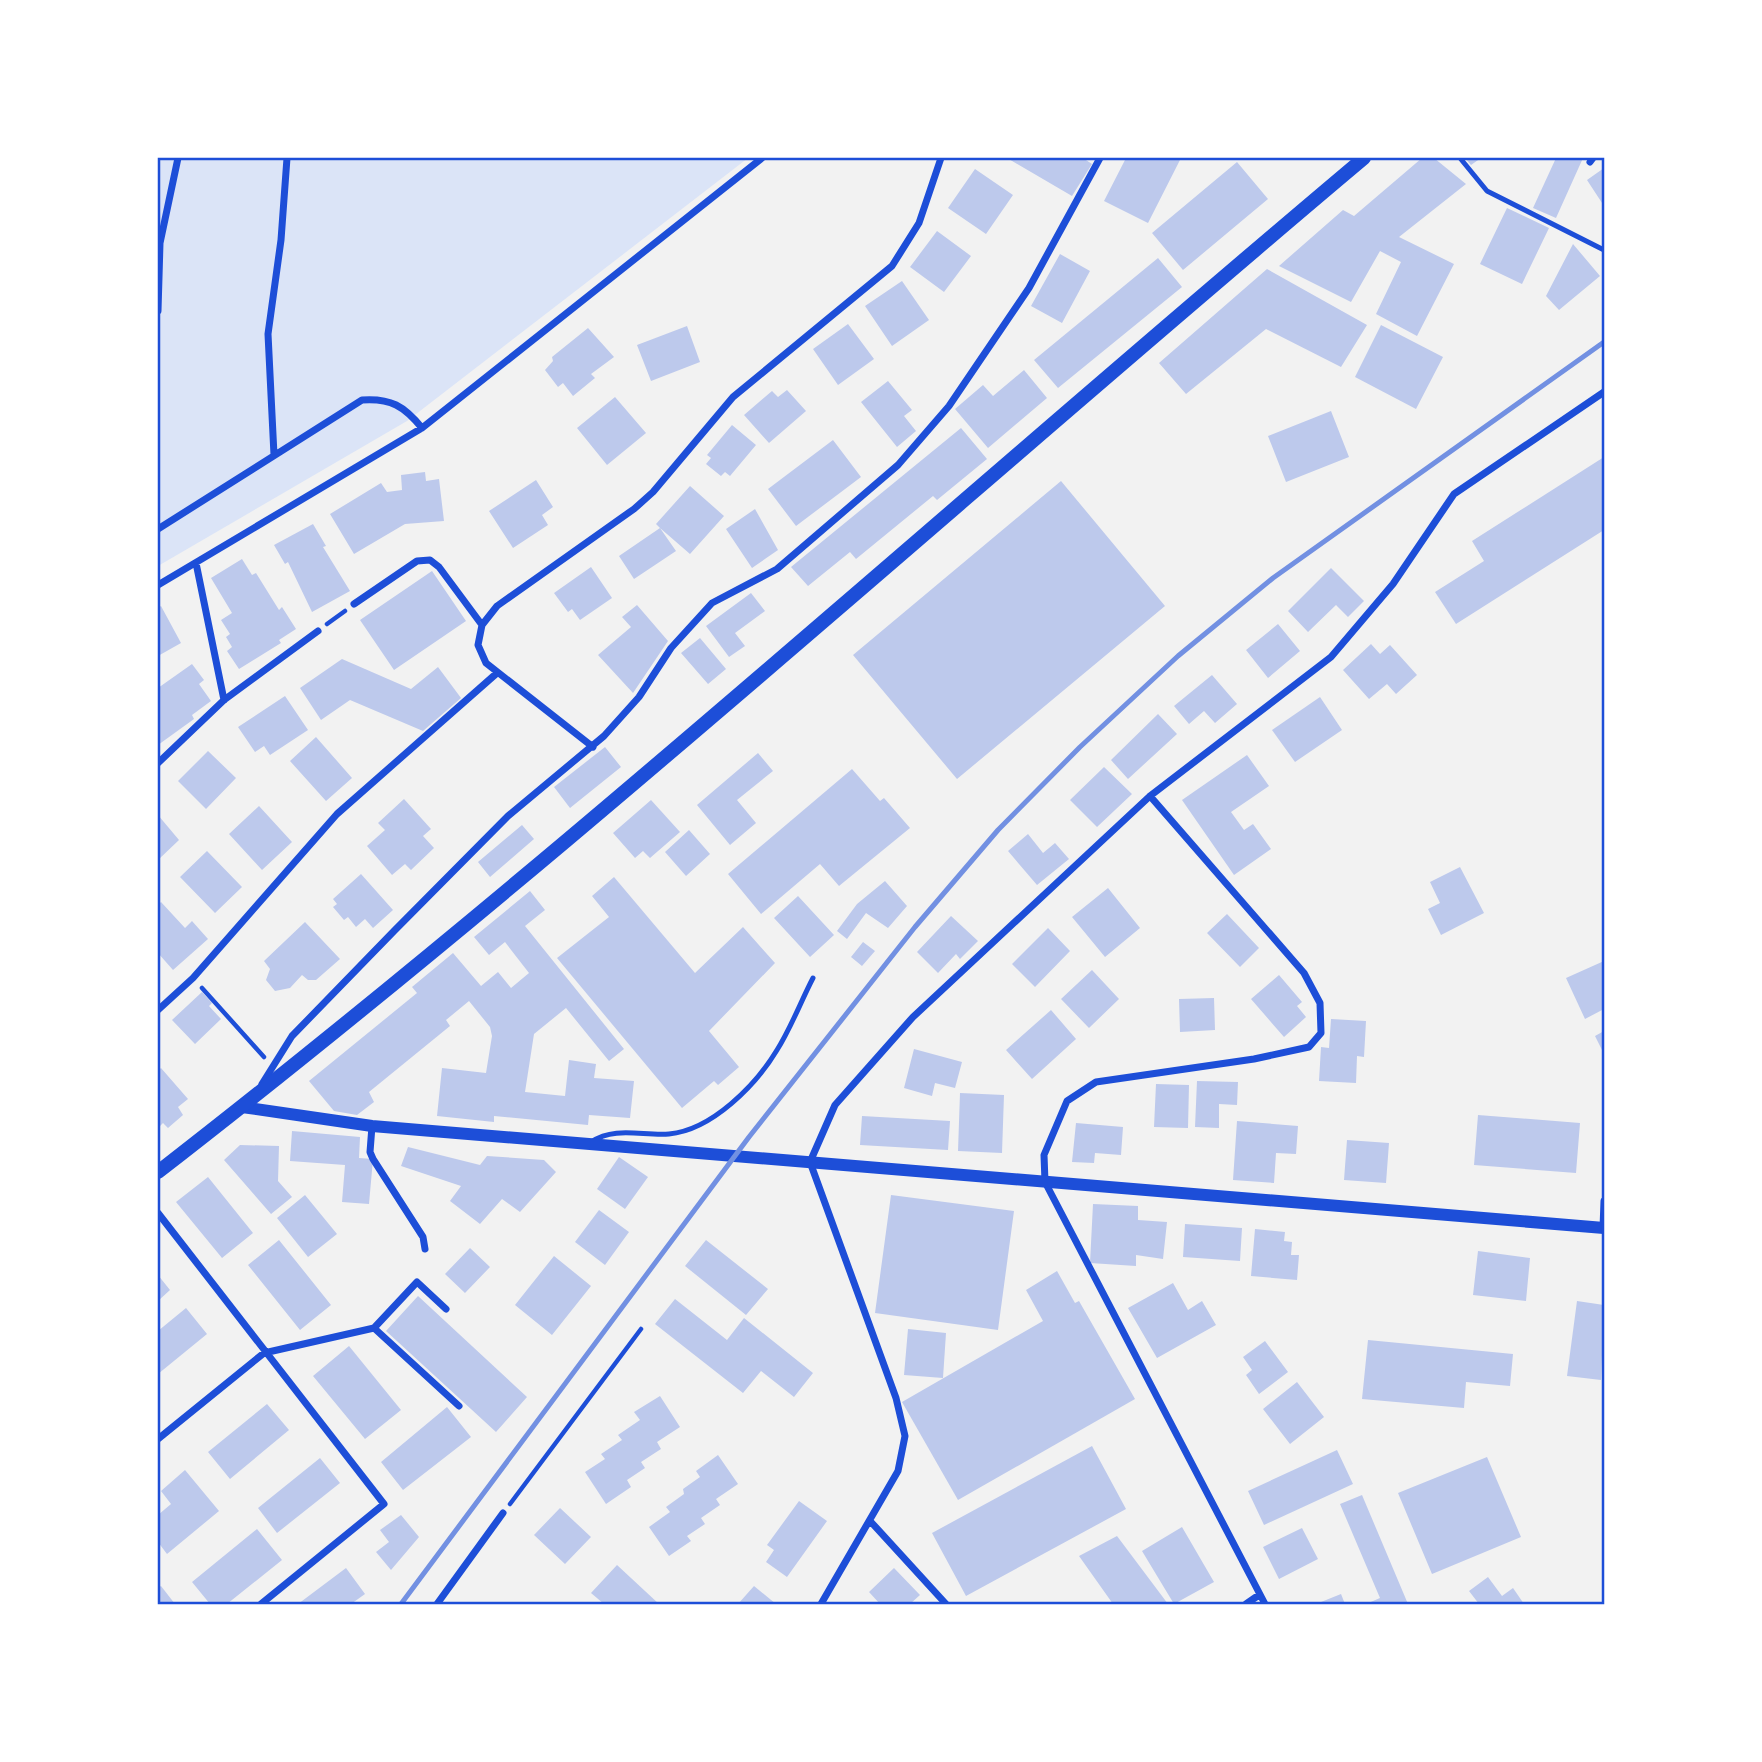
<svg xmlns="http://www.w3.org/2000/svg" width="1762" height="1762" font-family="Arial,sans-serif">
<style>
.green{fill:#dbe4f7}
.building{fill:#bdc9ec}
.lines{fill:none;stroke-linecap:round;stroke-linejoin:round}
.path{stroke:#1d4ed8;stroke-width:4.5}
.service{stroke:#1d4ed8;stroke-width:5}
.minor{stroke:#1d4ed8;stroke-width:7}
.tertiary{stroke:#1d4ed8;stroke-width:12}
.secondary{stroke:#1d4ed8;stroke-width:14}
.rail{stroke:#7290e2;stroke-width:5}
.neatline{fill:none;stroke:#1d4ed8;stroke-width:2.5}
</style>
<rect width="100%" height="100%" fill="#f2f2f2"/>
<path class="green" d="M158,158H748L407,421L158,566Z"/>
<path class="building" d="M1007,158H1083L1092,164L1072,196Z
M1126,158H1181L1148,223L1104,201Z
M1422,158H1434L1466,184L1399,237L1454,264L1417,336L1376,314L1401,262L1380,251L1351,302L1279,266L1343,210L1354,216Z
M1465,158H1481L1471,165Z
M1556,158H1583L1556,218L1533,208Z
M1237,162L1268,199L1183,270L1152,233Z
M1604,168V206L1587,180Z
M975,169L1013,195L986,234L948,208Z
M1507,208L1549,228L1522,284L1480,264Z
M937,231L971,256L944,292L910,267Z
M1573,244L1600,276L1559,310L1546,296Z
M1060,254L1090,271L1062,323L1031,306Z
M1158,258L1182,287L1058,388L1034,360Z
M1267,269L1367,325L1341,367L1266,329L1186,394L1159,363Z
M902,281L929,320L892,346L865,306Z
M848,324L874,359L838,385L813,349Z
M1381,325L1443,357L1416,409L1355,377Z
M687,326L700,362L651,381L637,345Z
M588,328L614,357L591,374L595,378L573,396L563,383L558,387L545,370L553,361L552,357Z
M1024,370L1047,398L988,448L955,409L983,385L993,396Z
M888,381L912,410L904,416L916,431L897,447L861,402Z
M787,390L806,411L769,443L744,415L772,391L778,397Z
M615,397L646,433L607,465L577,428Z
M1331,411L1349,457L1286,482L1268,436Z
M732,425L756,445L730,476L725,472L721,476L706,464L711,458L707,455Z
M961,428L987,459L937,500L933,496L856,559L850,552L808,586L791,567Z
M833,440L861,477L796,526L768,489Z
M1604,457V530L1456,624L1435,592L1484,561L1472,541Z
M425,472L426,481L439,479L444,521L405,524L354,554L330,514L381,483L387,492L402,490L401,475Z
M536,480L553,507L542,515L548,525L513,548L489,511Z
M1061,481L1165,606L957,779L853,655Z
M690,486L724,516L690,554L660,528L676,551L634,579L619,556L660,528L656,524Z
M755,509L778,550L752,568L726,529Z
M313,524L326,546L323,547L350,591L312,612L288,562L285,564L274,545Z
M242,559L252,575L256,573L279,610L282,607L296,629L279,640L281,643L239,669L227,651L232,647L226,637L230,634L221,620L232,613L211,578Z
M591,567L612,598L580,620L572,609L568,612L554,593Z
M1331,568L1364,601L1348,617L1336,605L1308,632L1288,611Z
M432,571L466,621L394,670L360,620Z
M751,593L765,611L735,633L745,646L729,657L706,626Z
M637,605L668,641L633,693L598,655L631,627L622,617Z
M161,606L181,643L158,656V608Z
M1278,624L1300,651L1268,678L1246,650Z
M700,638L726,669L708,684L681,653Z
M1371,644L1380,654L1390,645L1417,675L1396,694L1387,684L1369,699L1343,670Z
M342,659L411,689L438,667L461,698L423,731L350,700L321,720L300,688Z
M192,664L204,680L199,684L211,701L192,715L194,719L158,745V688Z
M1212,675L1237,704L1215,723L1204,711L1189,724L1174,706Z
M285,696L308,730L270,755L264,746L255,752L238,727Z
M1320,697L1342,730L1295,762L1272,730Z
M1158,714L1177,734L1128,779L1111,760Z
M316,737L352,778L326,801L290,761Z
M605,747L621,767L570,808L554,787Z
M208,751L236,778L206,809L178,781Z
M758,753L773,771L737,800L756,823L730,845L697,805Z
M1247,755L1269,786L1231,812L1244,830L1253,824L1271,849L1234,875L1182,800Z
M1104,767L1132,794L1097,827L1070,800Z
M852,769L880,801L884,798L910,828L839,886L820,864L761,914L728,874Z
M404,799L431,829L423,836L434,848L411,870L405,864L392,875L367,846L385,830L378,823Z
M651,800L680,832L650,858L643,851L635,858L613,833Z
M259,806L292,842L262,870L229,834Z
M158,815L179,840L158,860Z
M522,825L534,839L490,877L478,862Z
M689,830L710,854L686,876L665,852Z
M1028,834L1043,853L1055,843L1069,859L1037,885L1008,851Z
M207,851L242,887L215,913L180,877Z
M1460,867L1484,913L1441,935L1428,909L1440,903L1430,882Z
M361,874L393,910L373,928L365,919L356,927L348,917L344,920L333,907L337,904L333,899Z
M614,877L695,973L743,927L775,963L709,1031L739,1067L718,1085L714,1081L682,1108L557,958L609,917L592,896Z
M885,881L907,906L888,928L866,913L847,939L837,931L857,904Z
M1108,888L1140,928L1105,957L1072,917Z
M530,891L545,910L525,926L624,1049L609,1061L566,1008L534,1034L525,1092L565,1096L569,1060L596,1064L594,1078L634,1081L630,1118L589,1115L588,1125L494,1116V1122L437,1116L442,1068L486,1073L492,1036L490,1027L469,1001L446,1020L450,1026L369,1092L374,1102L357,1115L334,1111L309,1081L417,993L412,987L453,953L481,986L498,972L511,988L529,973L505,942L489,955L474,937Z
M798,896L834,935L810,957L774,918Z
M161,902L185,928L192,921L208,939L173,970L158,953V905Z
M1227,914L1259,948L1240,967L1207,933Z
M951,916L978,941L960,959L956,954L938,973L917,952Z
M305,922L340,959L316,980H308L302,975L290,988L275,991L266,980L270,969L264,961Z
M1048,928L1070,951L1035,987L1012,964Z
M863,942L875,951L862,966L851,957Z
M1604,961V1009L1585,1019L1566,978Z
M1092,970L1119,999L1089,1028L1061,999Z
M1279,975L1302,1002L1297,1006L1306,1017L1284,1037L1251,999Z
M202,992L212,1003L209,1006L221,1019L195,1044L172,1020Z
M1214,998L1215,1030L1180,1032L1179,999Z
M1051,1010L1076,1039L1032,1079L1006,1050Z
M1331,1019L1366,1021L1364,1057L1357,1056L1356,1083L1319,1081L1321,1047L1329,1048Z
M1604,1031V1054L1595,1036Z
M914,1049L962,1062L955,1088L935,1083L932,1096L904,1088Z
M161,1068L188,1099L178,1107L183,1115L168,1128L163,1123L158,1128V1071Z
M1197,1081L1238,1082L1237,1105L1219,1104V1128L1195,1127Z
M1156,1084L1189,1085L1188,1128L1154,1127Z
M960,1093L1004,1095L1002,1153L958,1151Z
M1478,1115L1580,1123L1576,1173L1474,1165Z
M862,1116L950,1121L948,1150L860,1145Z
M1237,1121L1298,1126L1296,1154L1276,1153L1274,1183L1233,1180Z
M1076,1123L1123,1127L1121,1155L1095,1153L1094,1163L1072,1162Z
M292,1131L360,1137L359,1158L373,1159L369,1204L342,1202L345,1165L290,1161Z
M1347,1140L1389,1143L1386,1183L1344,1180Z
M240,1145L279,1146L278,1181L292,1197L271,1214L224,1160Z
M408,1147L480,1165L487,1156L544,1160L556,1172L520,1212L502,1199L480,1224L450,1201L461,1186L401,1166Z
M619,1157L648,1177L625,1209L597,1189Z
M208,1177L253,1233L222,1258L176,1202Z
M305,1195L337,1234L308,1257L277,1218Z
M891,1195L1014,1211L998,1330L875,1313Z
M1093,1204L1138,1206V1220L1167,1222L1163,1259L1136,1255V1266L1090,1263Z
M599,1210L629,1232L605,1265L575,1242Z
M1185,1224L1242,1228L1240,1261L1183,1257Z
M1255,1229L1285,1232L1284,1241L1292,1242L1291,1255H1299L1297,1280L1251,1276Z
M279,1240L331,1305L300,1330L248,1265Z
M706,1240L768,1289L746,1315L685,1266Z
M470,1248L490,1267L465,1293L445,1274Z
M1478,1251L1530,1258L1526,1301L1473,1295Z
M554,1256L591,1286L552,1335L515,1305Z
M1057,1271L1075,1303L1079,1301L1135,1399L958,1500L902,1402L1043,1321L1026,1290Z
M158,1275L170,1290L158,1301Z
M1173,1283L1188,1310L1202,1301L1216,1325L1157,1358L1128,1308Z
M418,1296L527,1397L496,1432L386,1331Z
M675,1299L727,1340L744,1318L813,1373L794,1397L761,1371L743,1393L655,1324Z
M1577,1301L1604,1305L1601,1380L1567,1376Z
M186,1308L207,1334L158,1374V1331Z
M908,1329L946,1333L943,1378L904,1375Z
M1368,1340L1513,1354L1510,1386L1466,1382L1464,1408L1362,1399Z
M1265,1341L1288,1372L1259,1394L1246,1375L1252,1370L1243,1357Z
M349,1346L401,1410L365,1439L313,1376Z
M1297,1382L1324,1417L1290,1444L1263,1409Z
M660,1396L680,1427L657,1442L661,1449L641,1462L645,1468L627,1480L631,1487L606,1504L585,1472L605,1459L601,1454L622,1440L618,1435L640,1420L634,1412Z
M267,1404L289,1430L230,1479L208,1452Z
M447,1407L471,1437L403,1490L381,1462Z
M1092,1446L1126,1509L966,1596L932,1533Z
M1337,1450L1353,1484L1264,1525L1248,1491Z
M718,1455L738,1484L716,1499L720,1505L701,1518L705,1524L687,1536L691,1541L669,1556L649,1527L670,1512L666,1507L684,1494L683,1489L700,1477L696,1471Z
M1487,1457L1521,1537L1432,1574L1398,1493Z
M320,1458L340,1483L277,1533L258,1508Z
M185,1470L219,1511L167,1554L158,1542V1515L171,1504L161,1491Z
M1362,1495L1408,1604H1366L1380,1598L1340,1504Z
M799,1501L827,1521L787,1577L766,1562L774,1550L767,1545Z
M560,1508L591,1537L565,1564L534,1535Z
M401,1515L419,1537L391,1570L376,1552L389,1542L380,1530Z
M1182,1527L1214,1582L1174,1604L1142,1551Z
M1302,1528L1318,1559L1279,1579L1263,1547Z
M257,1529L282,1560L227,1604H210L192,1582Z
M1117,1536L1168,1604H1113L1079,1556Z
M617,1565L659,1604H604L591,1593Z
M346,1568L365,1594L351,1604H298Z
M894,1568L920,1595L910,1604H880L869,1592Z
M1488,1577L1502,1596L1513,1588L1524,1604H1479L1469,1591Z
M161,1586L175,1604H158V1588Z
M754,1586L776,1604H738Z
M1341,1594L1345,1604H1316Z"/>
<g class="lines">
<path class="path" d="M327,624L345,611
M202,988L264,1057
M510,1504L641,1329"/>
<path class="service" d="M1460,158L1487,191L1604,250
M591,1142C615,1126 642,1136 669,1134C712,1130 756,1085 777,1050C791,1028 801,1001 813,978"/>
<path class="minor" d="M1590,162L1593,158
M158,311L160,243L178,158
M274,455L268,334L281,240L287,158
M158,529L362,400C391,398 404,406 422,428
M196,563L224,700
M158,585L422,428L762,158
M354,604L417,561L430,560L439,567L482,625
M593,747L486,663L478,645L482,625L497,606L634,509L653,492L733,397L892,266L919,223L941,158
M158,763L224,700L318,631
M1150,796L1304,973L1320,1003L1321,1033L1309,1047L1254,1059L1096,1082L1067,1101L1044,1155L1045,1182L1265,1604
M158,1010L193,978L337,814L497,673
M262,1084L292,1036L394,931L508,816L604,736L639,697L671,648L712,603L777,569L898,465L949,406L1029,288L1100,158
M372,1126L370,1152L373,1159L423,1237L425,1249
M158,1213L384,1504L261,1604
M1603,1228L1604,1201
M374,1328L459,1406
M158,1439L264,1353L374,1328L417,1282L446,1309
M871,1522L946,1604
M437,1604L503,1513
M821,1604L898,1471L905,1436L896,1398L810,1162L835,1105L913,1017L1150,796L1331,657L1393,584L1454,494L1604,392
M1246,1604L1259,1595"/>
<path class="tertiary" d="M242,1107L372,1126L1604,1228"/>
<path class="secondary" d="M158,1172C573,850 962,496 1364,158"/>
<path class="rail" d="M401,1604L749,1137L915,927L998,830L1080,747L1178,656L1273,578L1604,342"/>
</g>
<rect width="1762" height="1762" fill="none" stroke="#ffffff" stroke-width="318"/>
<rect x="159" y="159" width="1444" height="1444" class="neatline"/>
</svg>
